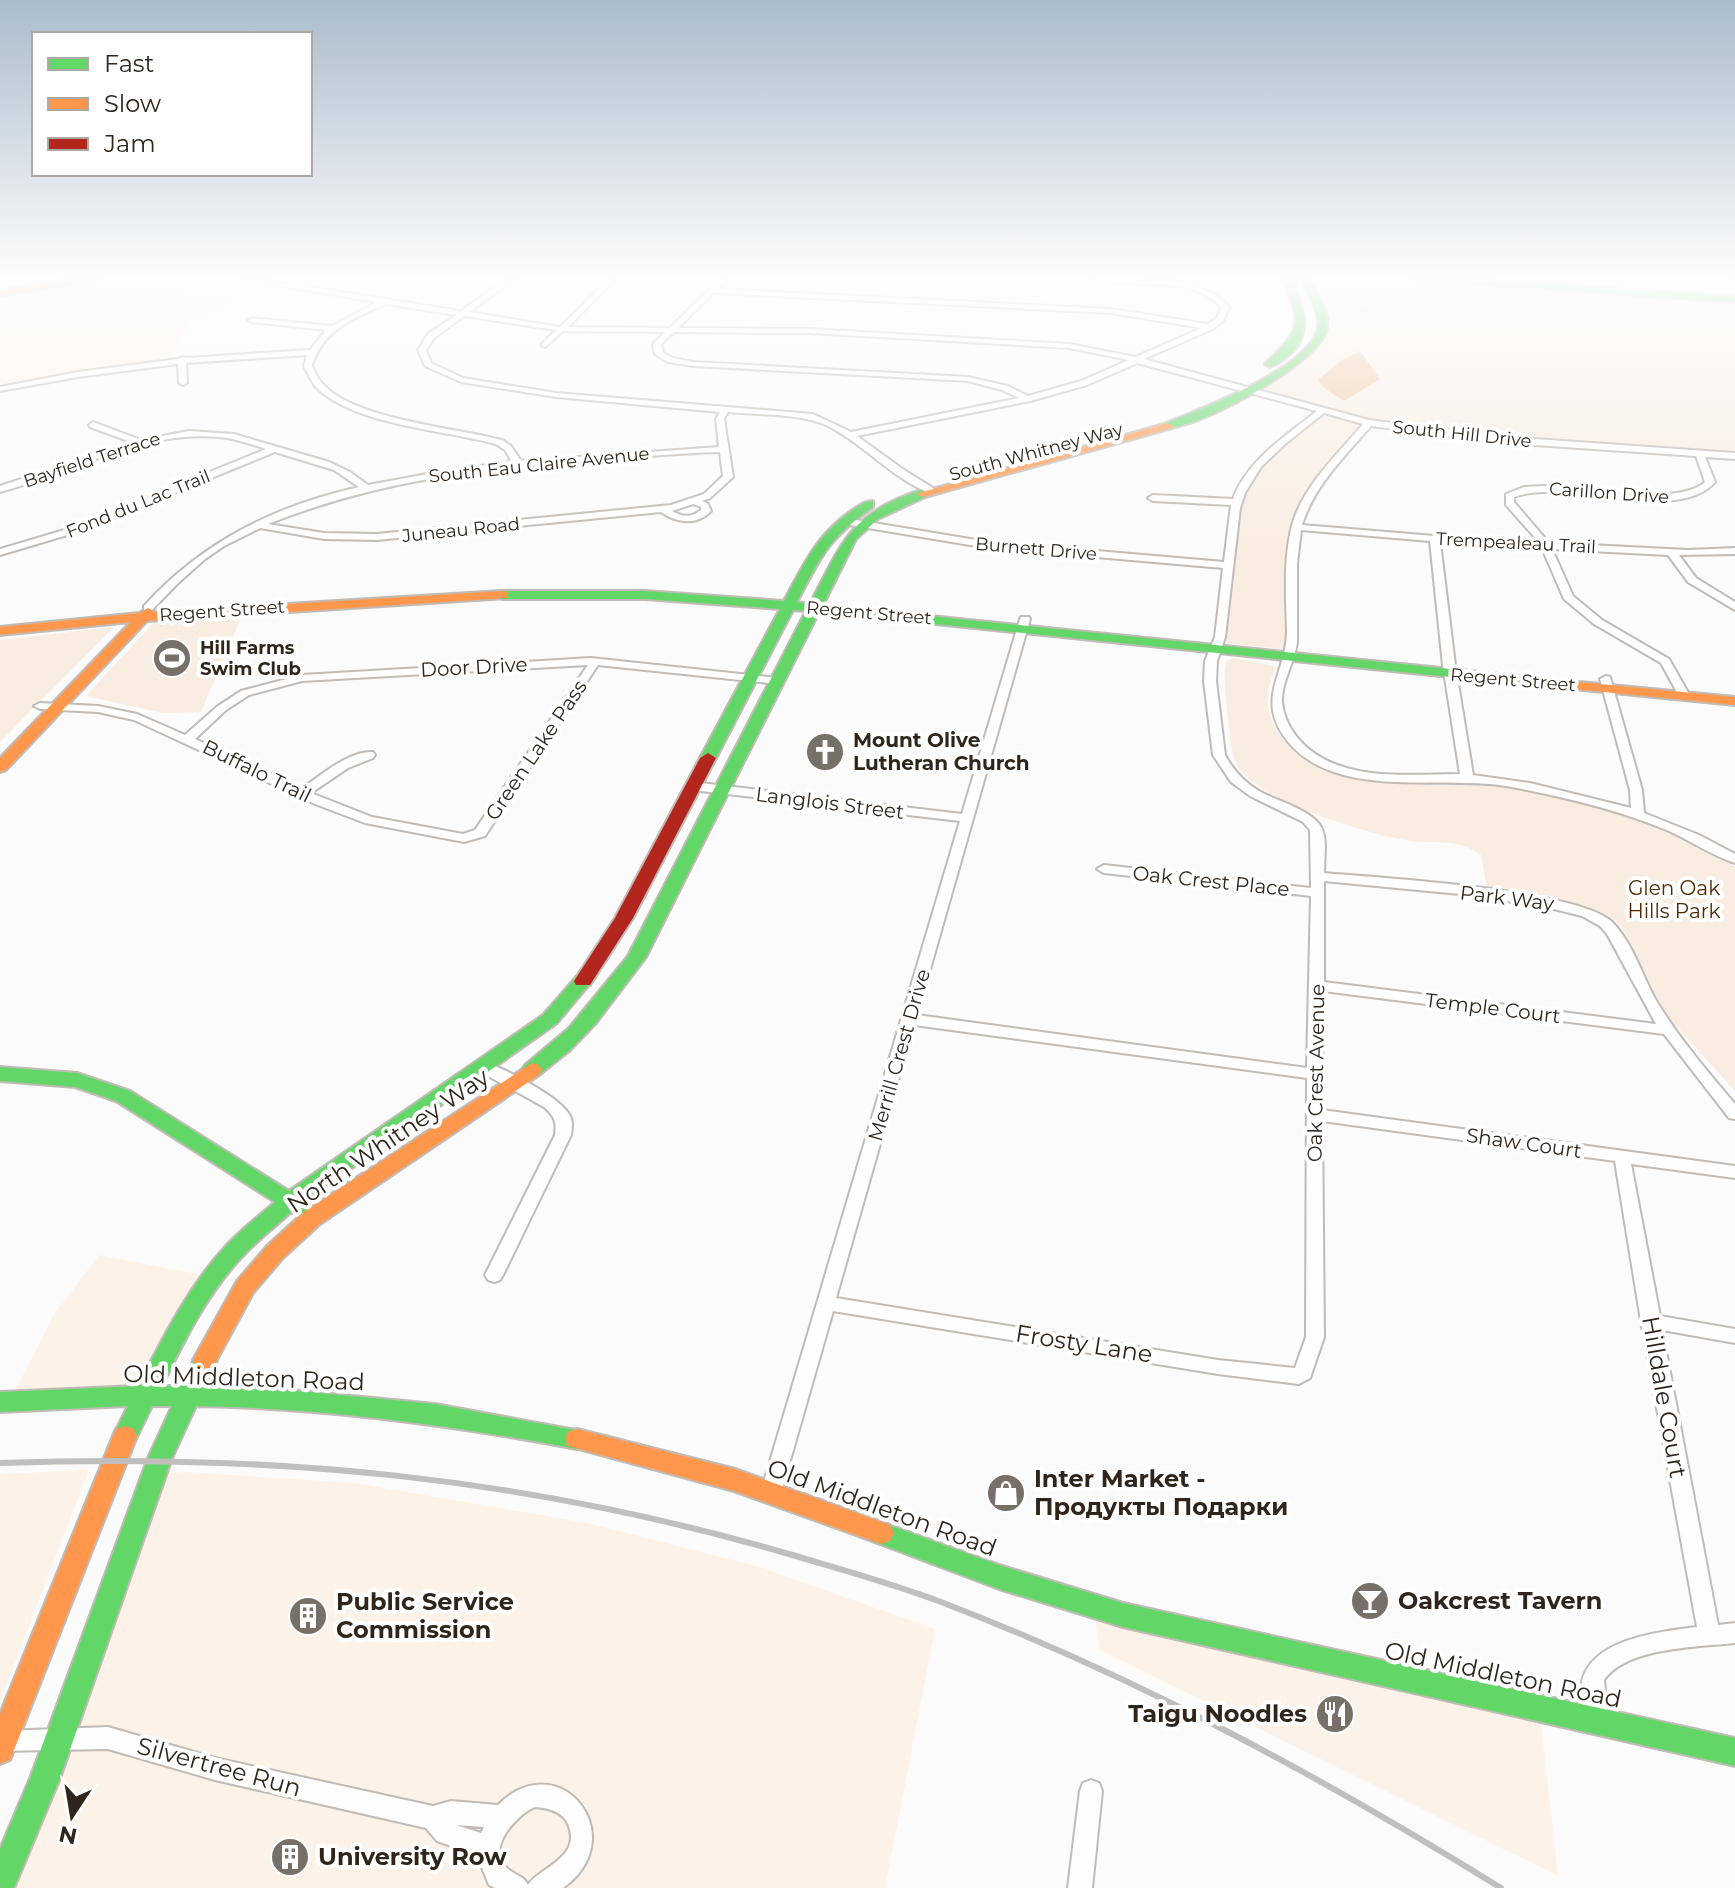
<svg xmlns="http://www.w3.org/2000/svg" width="1735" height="1888" font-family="Montserrat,sans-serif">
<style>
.built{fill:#fdf2e7}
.green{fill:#f9ede2}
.water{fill:#eec8a2}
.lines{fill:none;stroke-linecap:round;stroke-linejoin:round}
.street-casing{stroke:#c0bbb6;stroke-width:4}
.fast-casing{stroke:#c0bbb6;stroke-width:4}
.slow-casing{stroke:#c0bbb6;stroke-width:4}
.jam-casing{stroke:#c0bbb6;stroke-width:4}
.street{fill:#fefefe;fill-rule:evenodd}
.fast{fill:#63d668;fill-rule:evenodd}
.slow{fill:#ff974d;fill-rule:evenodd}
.jam{fill:#b3261e;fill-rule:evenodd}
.rail{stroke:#c0bfbd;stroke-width:6}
.labels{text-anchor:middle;stroke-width:8;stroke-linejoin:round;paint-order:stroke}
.far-street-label{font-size:18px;fill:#2f251b;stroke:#fff}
.far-poi-label{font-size:18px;font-weight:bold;fill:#2f251b;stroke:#fff;text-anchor:start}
.street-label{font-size:20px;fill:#2f251b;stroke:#fff}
.poi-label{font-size:20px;font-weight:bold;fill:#2f251b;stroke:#fff;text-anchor:start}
.park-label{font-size:20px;fill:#4d2a00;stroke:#fff}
.near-street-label{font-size:24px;fill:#2f251b;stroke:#fff}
.near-poi-label{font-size:24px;font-weight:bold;fill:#2f251b;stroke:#fff;text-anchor:start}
</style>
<rect width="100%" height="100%" fill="#fbfbfb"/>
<path class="built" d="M100,279L237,299L189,322L171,360L0,389V293Z
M1305,279L1415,280L1420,310L1317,305Z
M1505,279H1735V294L1561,283Z
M99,1255L212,1277L145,1395L10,1401L53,1316Z
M89,1470L0,1701V1474Z
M186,1472L354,1483L587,1523L756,1566L935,1629L885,1888H0L154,1474Z
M1093,1608L1539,1706L1558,1876L1100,1650Z"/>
<path class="green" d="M1416,282L1735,299V456L1507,440L1369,423L1314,492L1298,521L1291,650L1218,642L1235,508L1251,473L1320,412L1244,390L1284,372L1321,337L1317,305L1419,310Z
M177,293L156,315L57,316L80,294Z
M242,615L201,712L163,713L86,696L155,621Z
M114,627L0,742V640Z
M1233,658L1275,666C1275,674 1272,675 1270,683C1263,703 1272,730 1288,744C1329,780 1385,784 1438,785C1456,786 1475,783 1493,784C1577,792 1664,823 1735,867V1091L1667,1016L1622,927L1606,915L1578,904L1487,889L1481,855C1455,837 1439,845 1410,841C1369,834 1250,801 1235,760C1229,745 1229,726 1227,711C1226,694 1223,678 1226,662Z"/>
<path class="water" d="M1360,351L1380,379L1344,401L1324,388L1318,380L1342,360Z"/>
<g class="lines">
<defs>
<path id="street" d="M239,279H258L461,311L507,279H515L469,312L560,327L609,279H616L568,327L670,328L720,279H727L718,289L1111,309L1208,324L1217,318L1221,307C1190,272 1130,291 1091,279C1132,279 1200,273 1229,307L1223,321L1213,329L1144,359L1369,420L1507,437L1735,453V459L1705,457L1715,482C1676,526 1565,477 1514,497V502L1549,543L1688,550L1735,548V554L1679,555L1696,578L1735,602V610L1688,582L1668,555L1552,549L1573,596L1602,620L1669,659L1690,696L1688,698H1680L1661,663L1594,624L1564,599L1542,548L1440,542L1455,665L1473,775L1530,783L1631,808L1630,790L1600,679L1606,676L1610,677L1642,790L1644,813L1699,835L1735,854V863C1713,856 1691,841 1669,831C1617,809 1561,796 1506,786C1439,775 1328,802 1283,735C1257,696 1287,671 1287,631C1286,596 1283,556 1293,522C1305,484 1338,454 1363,424L1324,413L1285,444L1261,467L1245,493L1240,508L1225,637L1217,661L1216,681L1225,755C1233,770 1244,782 1259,791C1276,801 1314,810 1322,829C1327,840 1324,860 1324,873C1379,878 1577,889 1612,922C1633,943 1642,976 1657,1002C1679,1038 1707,1071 1735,1104V1119L1729,1118L1664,1034L1323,991L1322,1110L1735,1166V1178L1631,1164L1660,1316L1735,1329V1343L1662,1330L1718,1625L1735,1623V1643C1698,1647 1627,1647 1604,1680L1608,1720L1605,1728L1597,1731L1589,1728C1554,1646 1638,1634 1697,1627L1641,1321L1615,1161L1322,1121L1324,1337L1310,1378L1299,1384L1218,1374L833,1311L781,1492L778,1498L771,1501L764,1498L761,1492L960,821L692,790L686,786L692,782L962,814L1020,619L1021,617H1029L1030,619L917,1015L1307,1068L1311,896L1104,873L1097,869L1104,865L1311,888L1310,830L1303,822L1250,796L1231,782L1213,755L1204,681L1205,661L1215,637L1223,568L982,547L844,524L839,521L844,518L982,541L1224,562L1231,505L1153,501L1148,498L1153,495L1233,499C1247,460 1286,436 1317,411L1137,363L1087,385L1030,401L857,436L904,470L933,488V492L930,493C891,478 863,443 826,425C799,413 757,415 728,412L724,419L733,477L710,498L702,501L708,504L711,511C696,526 677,523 661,512L377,540L324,539L260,528L224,546L205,559L177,584L152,610H144V606C203,541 275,506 359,487L334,470L275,452L84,530L0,555V549L78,526L266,449C250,444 235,438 218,437C142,430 72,473 0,492V486L131,442L90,427L89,425L93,422L141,440L189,431L234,434L329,462L350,472L368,485L449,470L512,462L505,450L496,444C444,430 355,425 317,388C311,382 308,373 304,366L307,355L186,363L187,383L183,385L179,383L178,364L78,377L0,391V387L78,372L178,359L182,357L186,358L310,350L326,330L252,322L248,320L252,318L332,326L377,302ZM713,293L1111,313L1202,328L1135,357L1069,344L810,329L678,328ZM386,304L456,315L428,334L418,350L425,366L461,382L556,397L720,412L716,419L719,447L521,461L511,446L502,440C457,428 350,419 321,382C317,378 315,371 312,366C322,330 354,318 386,304ZM464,316L556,330L541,345L545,347L563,331L665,332L653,344L655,354L668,362L693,366L968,381L1002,390L1019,398L851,432L813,414L556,393L463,378L431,363L426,350L434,338ZM674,332L810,333L1069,348L1129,360L1081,381L1028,396L1008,386L968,377L693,362L673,358L663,353L661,344ZM1371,426L1507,443L1696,456L1705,482C1680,506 1579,490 1543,486L1524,487L1506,494V505L1539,542L1447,537L1302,525C1314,486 1345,456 1371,426ZM720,452L723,476L704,494L671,505L377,534L324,533L268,524C379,480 480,469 598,460C639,457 679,453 720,452ZM693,504L701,507V510C691,518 682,517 672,511ZM1301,530L1430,541L1443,665L1460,774C1407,774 1334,784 1296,736C1289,727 1283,714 1282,702C1281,682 1295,662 1297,642V564ZM1324,881L1470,895L1554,909L1582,916L1600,926L1607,934L1656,1024L1324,982ZM914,1025L1307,1078L1306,1337L1295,1368L1218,1360L836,1298Z
M591,658L778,678L784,681L778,684L598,665L485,836L464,842L365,823L315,804L134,720L98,712L40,709L34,706L40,703L98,706L137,714L185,735L218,706L241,691L302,675ZM588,665L475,830L463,834L372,817L311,793L348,768L373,758L375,755L373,752C348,751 322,775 302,788L195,739L226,710L249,695L302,681Z
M484,1062C504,1068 562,1098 570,1116C573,1122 572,1128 571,1135L503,1275L500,1280L494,1282L488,1280L485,1275L555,1135C557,1121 554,1116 544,1107L479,1071L476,1067L479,1063Z
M108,1727L215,1758L433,1806L451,1801L498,1805C560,1743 634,1837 563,1888H495L489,1885L477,1855L437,1841L426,1828L215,1780L108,1749L0,1751V1733L4,1731ZM535,1807C548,1808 562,1811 568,1824C583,1858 538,1868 528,1885C524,1876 515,1875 508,1869C484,1850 516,1815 535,1807ZM456,1825L484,1827L481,1833Z
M1091,1780L1099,1783L1102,1791L1092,1888H1068L1080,1791L1083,1783Z"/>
<path id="fast" d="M1283,279H1292C1308,316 1314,347 1270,367L1265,364C1300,329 1303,328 1283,279Z
M1301,279H1310C1317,294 1332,315 1326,332C1316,364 1196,431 1164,428V424C1201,409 1303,370 1317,332C1323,315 1308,294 1301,279Z
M1409,279H1464L1735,296V302Z
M921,490L925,491V497L878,519L856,539L823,605L1548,679L1555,683L1548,687L819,612L646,957L596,1023L569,1051L539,1075H525L522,1070L525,1065L569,1028L628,956L806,611L793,610L716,758L708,763L700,758L780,609L645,599H502L495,595L502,591H645L784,601C804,564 816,536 851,511C859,506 864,501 873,501V507C828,539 822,554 797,602L810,604C842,543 850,513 921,490Z
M583,975L592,981L557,1023L305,1201L313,1209L310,1215L302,1217L291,1212C274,1228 255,1242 240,1259C206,1296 184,1341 162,1386H181L197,1353L205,1350L213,1353L217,1360L205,1387L290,1390L435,1404L586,1432L589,1439L586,1446L577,1449C451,1425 324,1408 196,1406L172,1458L60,1778L14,1888H0V1849L31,1776L148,1458L172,1406H152L134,1443L125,1446L116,1443L113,1436L128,1406L0,1412V1392L138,1386C163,1338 187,1289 224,1248C239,1231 258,1217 275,1202L116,1101L75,1087L0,1081V1067L77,1073L130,1091L289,1191L543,1015L576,977Z
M881,1522L999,1565L1123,1603L1735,1738V1766L1123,1627L999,1589L872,1541L868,1533L872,1525Z"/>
<path id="slow" d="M76,279H102L0,296V290Z
M1168,423L1174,426L1172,428L925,497L915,494Z
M502,591L507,592V598L147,621L6,770L0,772V758L131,622L0,635V627L139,613L148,608L155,612Z
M1548,679L1735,697V705L1543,686L1541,683Z
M532,1063L539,1065L542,1070L539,1075L320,1224L283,1258L253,1293L213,1367L205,1370L197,1367L193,1360L237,1281L267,1246L304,1212Z
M125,1426L134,1429L137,1436L14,1750L10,1760L0,1764V1714L113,1436L116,1429Z
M577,1429L735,1469L890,1525L894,1533L890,1541L881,1544L734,1491L568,1446L565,1439L568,1432Z"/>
<path id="jam" d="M708,753L716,758L633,918L590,985H576L574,981L615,918L700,758Z"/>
</defs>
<use href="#street" class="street-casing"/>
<use href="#fast" class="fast-casing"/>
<use href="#slow" class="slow-casing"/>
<use href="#jam" class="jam-casing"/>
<use href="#street" class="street"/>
<use href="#fast" class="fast"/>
<use href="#slow" class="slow"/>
<use href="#jam" class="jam"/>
<path class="rail" d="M0,1463C273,1453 525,1477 789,1554C839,1569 891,1583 941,1602C1137,1677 1322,1777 1501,1888"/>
</g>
<linearGradient id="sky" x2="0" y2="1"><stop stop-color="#aabccc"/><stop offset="0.51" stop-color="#fdfdfd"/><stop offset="1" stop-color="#fdfdfd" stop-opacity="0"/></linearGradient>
<rect width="1735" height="544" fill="url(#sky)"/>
<defs>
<symbol id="stadium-disc" viewBox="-11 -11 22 22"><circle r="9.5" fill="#767069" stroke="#fff"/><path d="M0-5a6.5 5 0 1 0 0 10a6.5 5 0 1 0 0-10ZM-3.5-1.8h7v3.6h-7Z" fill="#fff"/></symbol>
<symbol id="church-disc" viewBox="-11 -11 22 22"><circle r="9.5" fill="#767069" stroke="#fff"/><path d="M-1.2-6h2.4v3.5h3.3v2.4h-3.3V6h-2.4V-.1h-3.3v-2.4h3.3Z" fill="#fff"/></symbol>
<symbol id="shop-disc" viewBox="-11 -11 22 22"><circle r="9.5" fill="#767069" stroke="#fff"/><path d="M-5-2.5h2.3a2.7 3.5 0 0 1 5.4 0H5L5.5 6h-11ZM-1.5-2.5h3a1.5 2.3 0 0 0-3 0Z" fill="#fff"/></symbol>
<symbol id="bar-disc" viewBox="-11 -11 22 22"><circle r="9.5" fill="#767069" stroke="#fff"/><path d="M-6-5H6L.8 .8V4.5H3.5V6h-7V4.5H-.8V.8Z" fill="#fff"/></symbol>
<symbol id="building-disc" viewBox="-11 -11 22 22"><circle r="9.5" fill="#767069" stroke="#fff"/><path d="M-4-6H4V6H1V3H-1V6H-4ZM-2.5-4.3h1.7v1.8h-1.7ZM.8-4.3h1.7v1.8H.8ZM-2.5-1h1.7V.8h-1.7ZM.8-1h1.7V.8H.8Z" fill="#fff"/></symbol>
<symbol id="restaurant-disc" viewBox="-11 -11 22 22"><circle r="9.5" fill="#767069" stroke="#fff"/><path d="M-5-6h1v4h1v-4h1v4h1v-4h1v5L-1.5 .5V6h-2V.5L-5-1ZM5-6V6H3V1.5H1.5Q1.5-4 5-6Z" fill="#fff"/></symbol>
</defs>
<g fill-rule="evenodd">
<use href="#stadium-disc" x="150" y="636" width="44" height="44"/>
<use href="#church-disc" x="803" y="730" width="44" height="44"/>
<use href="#shop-disc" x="984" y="1471" width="44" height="44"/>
<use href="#bar-disc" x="1348" y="1579" width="44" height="44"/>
<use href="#building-disc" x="286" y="1594" width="44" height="44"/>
<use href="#restaurant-disc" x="1313" y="1692" width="44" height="44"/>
<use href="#building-disc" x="268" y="1835" width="44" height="44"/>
</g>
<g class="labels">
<g class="far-street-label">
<text transform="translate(1462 434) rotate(6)" y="6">South Hill Drive</text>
<text transform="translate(1036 452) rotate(-15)" y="6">South Whitney Way</text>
<text transform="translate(92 460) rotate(-18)" y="6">Bayfield Terrace</text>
<text transform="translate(539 465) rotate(-6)" y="6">South Eau Claire Avenue</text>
<text transform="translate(1609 493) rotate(4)" y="6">Carillon Drive</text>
<text transform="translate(138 504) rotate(-22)" y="6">Fond du Lac Trail</text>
<text transform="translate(461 530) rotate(-6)" y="6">Juneau Road</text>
<text transform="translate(1516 543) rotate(3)" y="6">Trempealeau Trail</text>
<text transform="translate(1036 549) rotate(5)" y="6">Burnett Drive</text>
<text transform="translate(222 611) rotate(-4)" y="6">Regent Street</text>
<text transform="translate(869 613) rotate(5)" y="6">Regent Street</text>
<text transform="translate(1513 680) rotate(5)" y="6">Regent Street</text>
</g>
<g class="far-poi-label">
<text x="200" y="654">Hill Farms<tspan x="200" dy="21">Swim Club</tspan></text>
</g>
<g class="street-label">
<text transform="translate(474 667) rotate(-3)" y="7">Door Drive</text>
<text transform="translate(536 750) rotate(-56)" y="7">Green Lake Pass</text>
<text transform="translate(257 771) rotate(26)" y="7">Buffalo Trail</text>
<text transform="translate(830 803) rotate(7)" y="7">Langlois Street</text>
<text transform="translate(1211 881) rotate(6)" y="7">Oak Crest Place</text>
<text transform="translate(1507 898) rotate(7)" y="7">Park Way</text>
<text transform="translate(1493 1008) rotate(7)" y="7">Temple Court</text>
<text transform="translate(899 1055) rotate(-74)" y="7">Merrill Crest Drive</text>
<text transform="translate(1316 1073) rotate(-89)" y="7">Oak Crest Avenue</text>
<text transform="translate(1524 1143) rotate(8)" y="7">Shaw Court</text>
</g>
<g class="poi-label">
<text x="853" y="747">Mount Olive<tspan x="853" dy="23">Lutheran Church</tspan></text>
</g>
<g class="park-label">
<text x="1674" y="895">Glen Oak<tspan x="1674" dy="23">Hills Park</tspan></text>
</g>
<g class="near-street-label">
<text transform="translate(388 1141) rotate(-34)" y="8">North Whitney Way</text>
<text transform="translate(1084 1344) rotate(9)" y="8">Frosty Lane</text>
<text transform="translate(244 1378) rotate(2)" y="8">Old Middleton Road</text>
<text transform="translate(1664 1397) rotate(80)" y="8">Hilldale Court</text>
<text transform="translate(882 1508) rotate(20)" y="8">Old Middleton Road</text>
<text transform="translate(1503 1675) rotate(12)" y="8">Old Middleton Road</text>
<text transform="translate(219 1767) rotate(15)" y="8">Silvertree Run</text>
</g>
<g class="near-poi-label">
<text x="1034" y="1487">Inter Market -<tspan x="1034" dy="28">Продукты Подарки</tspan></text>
<text x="1398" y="1609">Oakcrest Tavern</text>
<text x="336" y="1610">Public Service<tspan x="336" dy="28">Commission</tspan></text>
<text x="1307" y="1722" text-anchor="end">Taigu Noodles</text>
<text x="318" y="1865">University Row</text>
</g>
</g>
<rect x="32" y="32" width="280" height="144" fill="#ffffff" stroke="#aca8a4" stroke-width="2"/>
<rect x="48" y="58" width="40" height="12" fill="#63d668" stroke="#aca8a4" stroke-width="2"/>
<text x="104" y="72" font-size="24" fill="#2f251b">Fast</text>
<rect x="48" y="98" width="40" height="12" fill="#ff974d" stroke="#aca8a4" stroke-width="2"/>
<text x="104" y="112" font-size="24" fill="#2f251b">Slow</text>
<rect x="48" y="138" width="40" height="12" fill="#b3261e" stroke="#aca8a4" stroke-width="2"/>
<text x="104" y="152" font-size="24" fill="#2f251b">Jam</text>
<g transform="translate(72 1816) rotate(192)" stroke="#ffffff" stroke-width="6" paint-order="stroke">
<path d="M0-6L14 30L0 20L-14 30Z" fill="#2f251b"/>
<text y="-12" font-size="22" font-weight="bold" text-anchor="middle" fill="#2f251b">N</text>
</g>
</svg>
